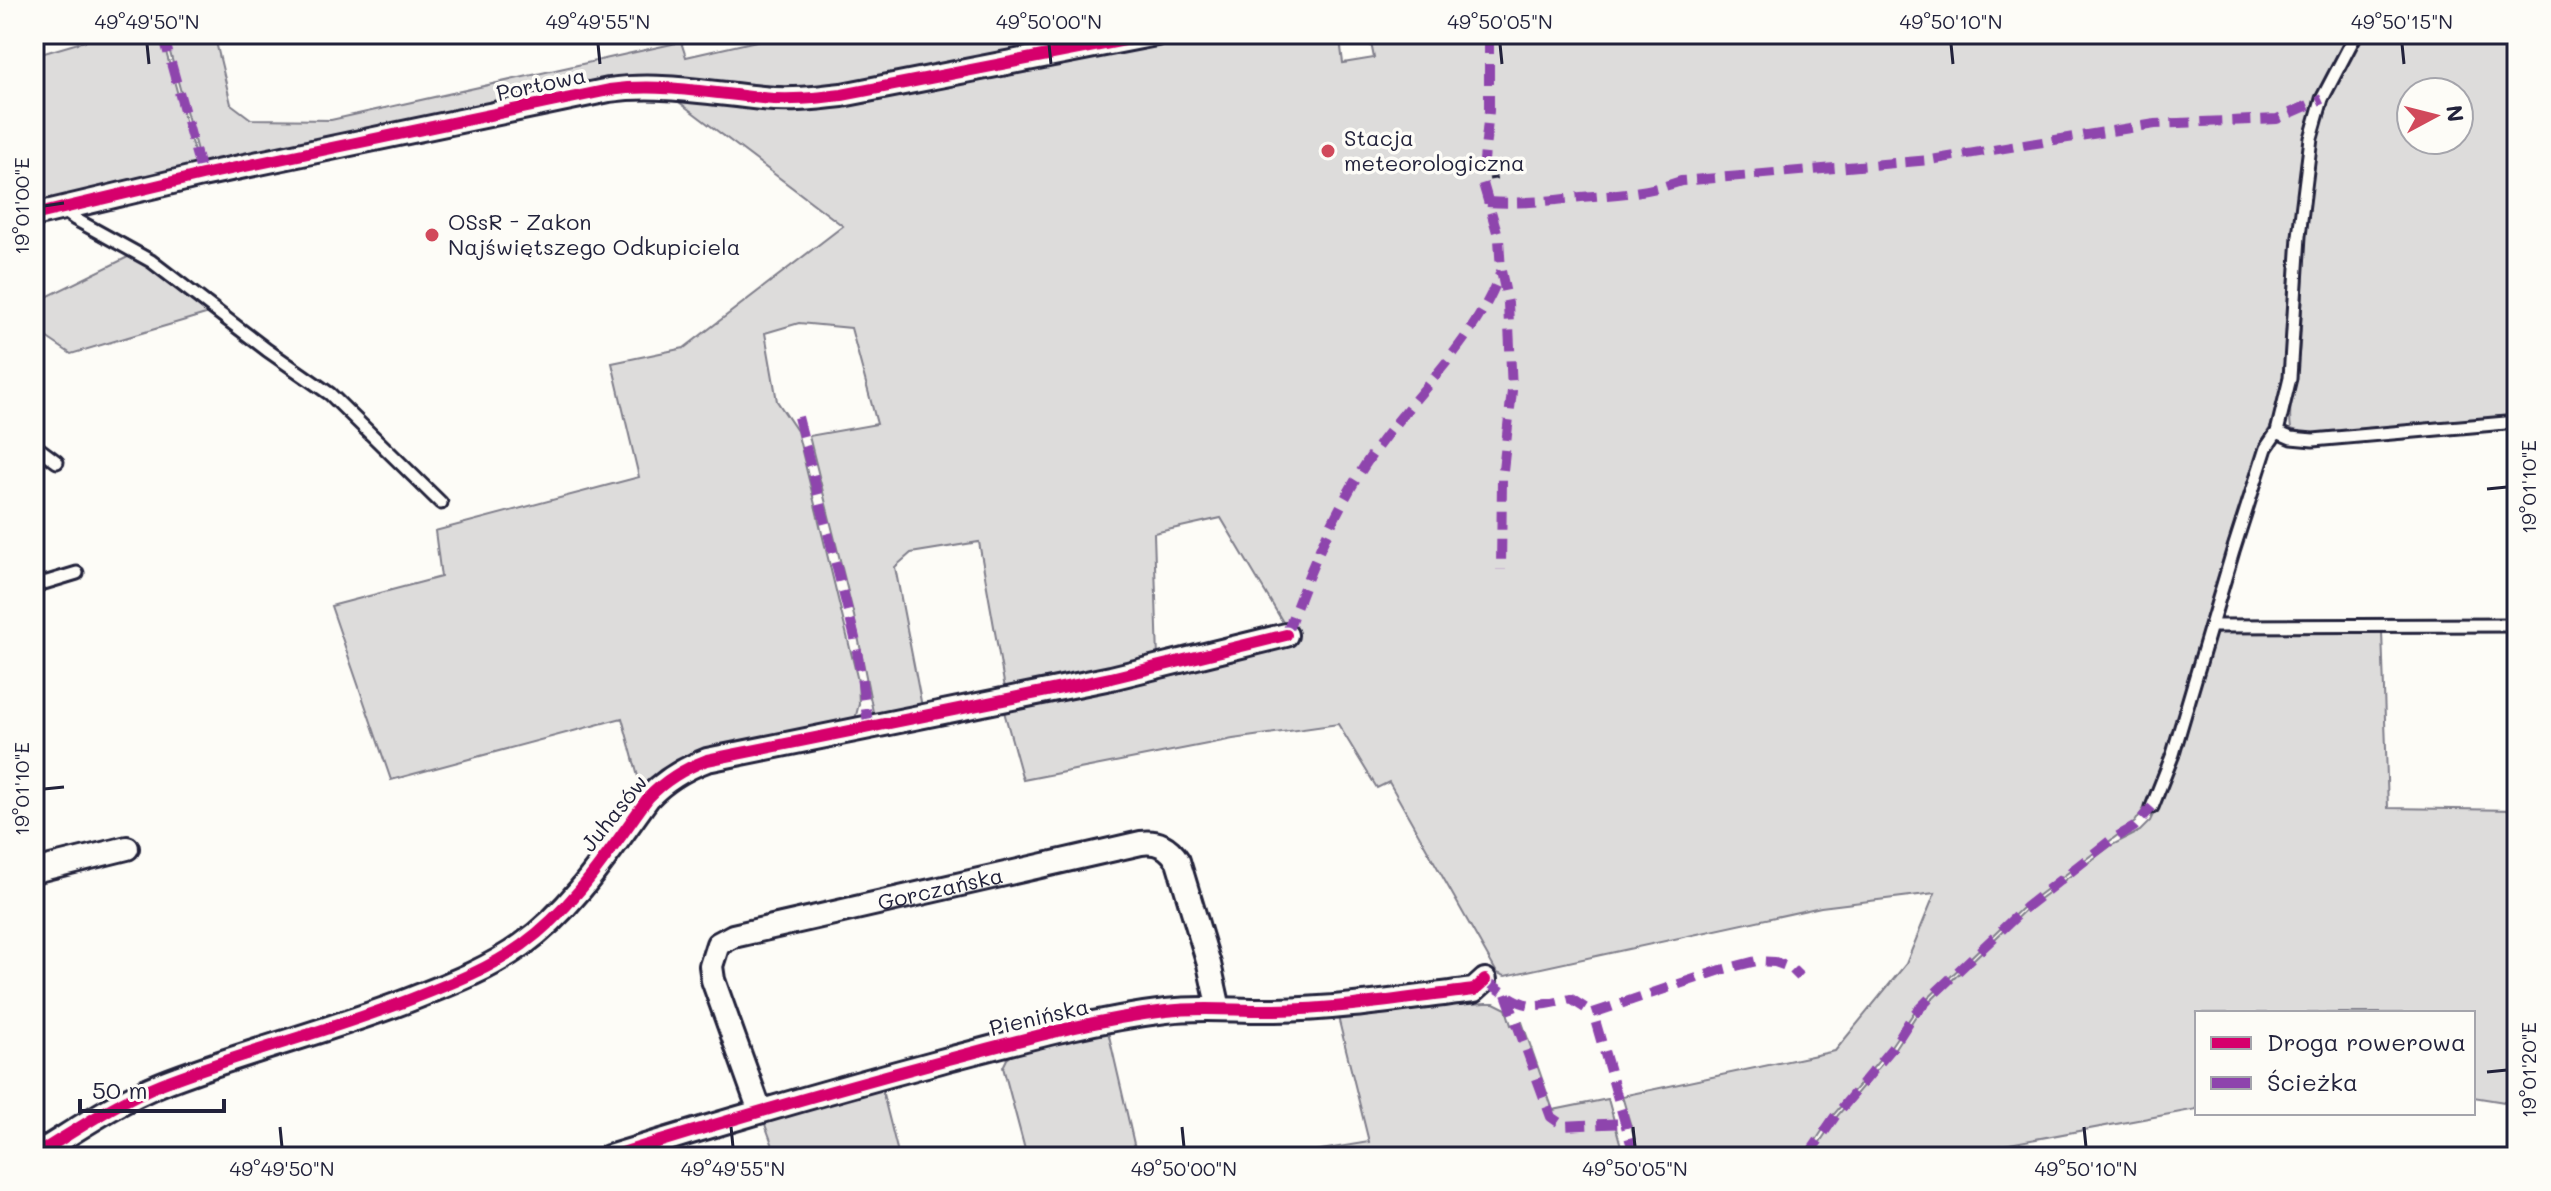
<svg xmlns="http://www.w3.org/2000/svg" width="2551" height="1191" font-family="Mali,sans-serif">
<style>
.green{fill:#dddcdb;stroke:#807f8b;stroke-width:2;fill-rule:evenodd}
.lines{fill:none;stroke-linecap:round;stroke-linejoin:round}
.service-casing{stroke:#22223b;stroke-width:17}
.minor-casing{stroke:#22223b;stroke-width:28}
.path{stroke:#22223b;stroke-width:3;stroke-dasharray:8 6;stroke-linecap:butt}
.service{stroke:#fdfcf7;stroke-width:11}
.minor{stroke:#fdfcf7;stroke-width:22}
.quiet{stroke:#8e44ad;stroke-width:10;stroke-dasharray:20 10;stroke-linecap:butt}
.cycleway-casing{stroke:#fdfcf7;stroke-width:17}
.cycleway{stroke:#d6006c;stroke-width:12}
.ticks{fill:none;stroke:#22223b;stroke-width:3}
.poi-dot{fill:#d1495b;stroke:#fdfcf7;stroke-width:3}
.labels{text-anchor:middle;stroke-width:7;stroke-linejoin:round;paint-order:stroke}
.street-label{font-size:22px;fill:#22223b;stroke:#fdfcf7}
.poi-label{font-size:22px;fill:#22223b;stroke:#fdfcf7;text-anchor:start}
.neatline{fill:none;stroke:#22223b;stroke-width:3}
.ticks-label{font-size:20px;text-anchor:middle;fill:#22223b}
</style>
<rect width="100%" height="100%" fill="#fdfcf7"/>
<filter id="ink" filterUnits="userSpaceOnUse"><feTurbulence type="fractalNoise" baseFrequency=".0125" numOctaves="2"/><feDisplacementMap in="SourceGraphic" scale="16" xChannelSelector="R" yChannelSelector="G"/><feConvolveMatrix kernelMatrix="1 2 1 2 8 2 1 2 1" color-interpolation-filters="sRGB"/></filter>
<g filter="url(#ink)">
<path class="green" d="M109,34H161L199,170L49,203L34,202V56Z
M165,34H222L216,42L231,104L251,119L331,120L681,42L686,57L787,34H971L972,40L1024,45L1027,53L807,92L673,81L202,169Z
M1188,34H1360L1362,37L1340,40L1343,63L1374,58L1370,38L1373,34H1387L1388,40L1426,34H1487L1488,40L1494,39V34H2347L2318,96L2306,140L2298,191L2285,376L2276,418L2263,439L2227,546L2169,752L2150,799L2135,822L2024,906L1915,1011L1889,1049L1830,1119L1805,1157H1640L1622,1096L1835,1051L1906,964L1935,893L1821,907L1505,976L1497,973L1389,782L1377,788L1338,724L1233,739L1023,780L1003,708L1287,629L1221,518L1154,533L1158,659L1006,694L979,542L911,553L895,567L923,712L876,718L873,712L854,616L809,436L877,424L851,328L799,323L765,333L777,401L797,431L858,681L859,704L855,719L705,755L643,795L622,718L391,780L331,606L441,577L435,531L639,477L612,363L684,348L843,226L667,93L722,101L1039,63L1048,67Z
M2363,34H2517V417L2433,422L2314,436L2291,429C2287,402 2298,371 2300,344C2305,271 2304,194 2321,123C2328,91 2345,61 2363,34ZM2411,92H2459V140H2411Z
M132,255L209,313L71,354L34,329V303Z
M2382,631L2388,808L2517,810V1104L2473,1097V1013H2197V1109L1939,1157H1810L1838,1115L1893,1051L1917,1014L2027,908L2112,845L2140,831L2150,821L2158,804L2213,636L2219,633Z
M1486,1003H1494L1506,1009L1511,1025L1522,1022L1553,1110L1608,1099L1624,1157H1279L1369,1142L1337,1013Z
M1107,1027L1137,1157H1027L1003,1067L1007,1059L1017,1051Z
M880,1082L899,1157H777L763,1119Z"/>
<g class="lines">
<defs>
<path id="service" d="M61,209L75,219L151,261L267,350L330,394L441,503
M2277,432L2291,438L2313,440L2517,422
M34,445L57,462
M34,586L77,573
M2211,626L2517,625
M2152,807L2173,754L2233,551L2266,448L2277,432L2290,378L2299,236L2311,138L2322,99L2356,34"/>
<g id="minor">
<path d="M34,215L202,175L609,90C661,83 710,93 762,98C789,101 816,98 842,95L1156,34"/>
<path d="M34,871L127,848"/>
<path id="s1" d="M760,1111L713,980L711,966L718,944L733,936L1141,843C1158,841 1168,846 1178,861L1209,964L1219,1009"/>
<path d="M34,1156C75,1131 116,1102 161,1084C245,1051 335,1030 419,996C455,982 490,968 522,945C575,907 610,850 648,798C665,780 683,769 707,760L1111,678L1286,635"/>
<path d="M609,1157C719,1123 829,1091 941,1061C1014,1042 1090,1020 1166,1011C1202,1006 1239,1011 1275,1010C1342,1009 1408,998 1474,990L1485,980"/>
</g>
</defs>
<use href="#service" class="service-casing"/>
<use href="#minor" class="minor-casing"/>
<path class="path" d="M1489,179L1501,177"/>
<use href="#service" class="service"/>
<use href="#minor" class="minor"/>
<path class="quiet" d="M163,34L202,175
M1489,34V111L1482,180L1499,239L1501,271L1508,303L1512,391L1502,479L1501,570
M1487,202C1520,204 1548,201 1581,197C1616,194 1647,193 1681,181L1930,160L2155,124L2277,119L2322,99
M798,417L855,638L869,729
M1286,635C1310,570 1335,506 1376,449C1418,391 1476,340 1501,271
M1485,980C1526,1007 1522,1010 1571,999L1593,1013
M1506,994L1551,1117L1564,1126L1625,1123
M1635,1157L1593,1013L1721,970L1756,961L1775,962L1791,968L1800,977
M1807,1157L1836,1115L1893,1047L1914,1014L1932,996L2026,907L2111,840L2134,827L2152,807"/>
<defs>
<path id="cycleway" d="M34,215L202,175L609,90C661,83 710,93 762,98C789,101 816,98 842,95L1156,34
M34,1156C75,1131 116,1102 161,1084C245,1051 335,1030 419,996C455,982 490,968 522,945C575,907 610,850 648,798C665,780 683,769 707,760L1111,678L1286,635
M609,1157C719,1123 829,1091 941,1061C1014,1042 1090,1020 1166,1011C1202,1006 1239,1011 1275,1010C1342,1009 1408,998 1474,990L1485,980"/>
</defs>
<use href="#cycleway" class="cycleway-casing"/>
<use href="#cycleway" class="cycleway"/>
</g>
</g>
<path class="ticks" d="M147,44L149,64M598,44L600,64M1049,44L1051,64M1500,44L1502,64M1951,44L1953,64M2402,44L2404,64M44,206L64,203M2487,489L2507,487M44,789L64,787M2487,1072L2507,1070M280,1127L282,1147M731,1127L733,1147M1182,1127L1184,1147M1633,1127L1635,1147M2084,1127L2086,1147"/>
<g class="poi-dot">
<circle cx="1328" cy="151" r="8"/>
<circle cx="432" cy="235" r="8"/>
</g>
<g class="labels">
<g class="street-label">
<text transform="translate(541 84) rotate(-12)" y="8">Portowa</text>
<text transform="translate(614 813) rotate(-51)" y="8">Juhasów</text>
<text dy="8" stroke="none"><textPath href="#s1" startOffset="406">Gorczańska</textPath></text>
<text transform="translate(1039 1017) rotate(-13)" y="8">Pienińska</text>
</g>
<g class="poi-label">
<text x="1344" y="146">Stacja<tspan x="1344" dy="25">meteorologiczna</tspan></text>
<text x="448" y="230">OSsR - Zakon<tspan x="448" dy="25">Najświętszego Odkupiciela</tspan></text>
</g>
</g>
<rect width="2551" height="1191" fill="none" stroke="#fdfcf7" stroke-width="88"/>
<rect x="2195" y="1011" width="280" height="104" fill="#fdfcf7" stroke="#a5a5ac" stroke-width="2"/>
<rect x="2211" y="1037" width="40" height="12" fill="#d6006c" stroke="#a5a5ac" stroke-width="2"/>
<text x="2267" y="1051" font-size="24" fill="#22223b">Droga rowerowa</text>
<rect x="2211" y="1077" width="40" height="12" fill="#8e44ad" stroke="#a5a5ac" stroke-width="2"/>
<text x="2267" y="1091" font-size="24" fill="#22223b">Ścieżka</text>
<g transform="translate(2435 116) rotate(83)"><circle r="38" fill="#fdfcf7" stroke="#a5a5ac" stroke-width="2"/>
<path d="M0-6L14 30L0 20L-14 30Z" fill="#d1495b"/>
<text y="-12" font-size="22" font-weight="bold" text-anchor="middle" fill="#22223b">N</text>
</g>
<path d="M80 1099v12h144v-12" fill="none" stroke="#22223b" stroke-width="4"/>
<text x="92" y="1099" font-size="24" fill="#22223b" stroke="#fdfcf7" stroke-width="6" paint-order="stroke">50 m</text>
<rect x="44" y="44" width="2463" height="1103" class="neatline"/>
<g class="ticks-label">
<text x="147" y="29">49°49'50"N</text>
<text x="598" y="29">49°49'55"N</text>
<text x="1049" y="29">49°50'00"N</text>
<text x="1500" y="29">49°50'05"N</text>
<text x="1951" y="29">49°50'10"N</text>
<text x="2402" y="29">49°50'15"N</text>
<text transform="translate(22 206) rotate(-90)" y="7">19°01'00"E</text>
<text transform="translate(2529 487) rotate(-90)" y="7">19°01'10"E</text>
<text transform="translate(22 789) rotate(-90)" y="7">19°01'10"E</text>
<text transform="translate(2529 1070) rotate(-90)" y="7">19°01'20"E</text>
<text x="282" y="1176">49°49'50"N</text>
<text x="733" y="1176">49°49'55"N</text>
<text x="1184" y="1176">49°50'00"N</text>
<text x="1635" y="1176">49°50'05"N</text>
<text x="2086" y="1176">49°50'10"N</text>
</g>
</svg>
